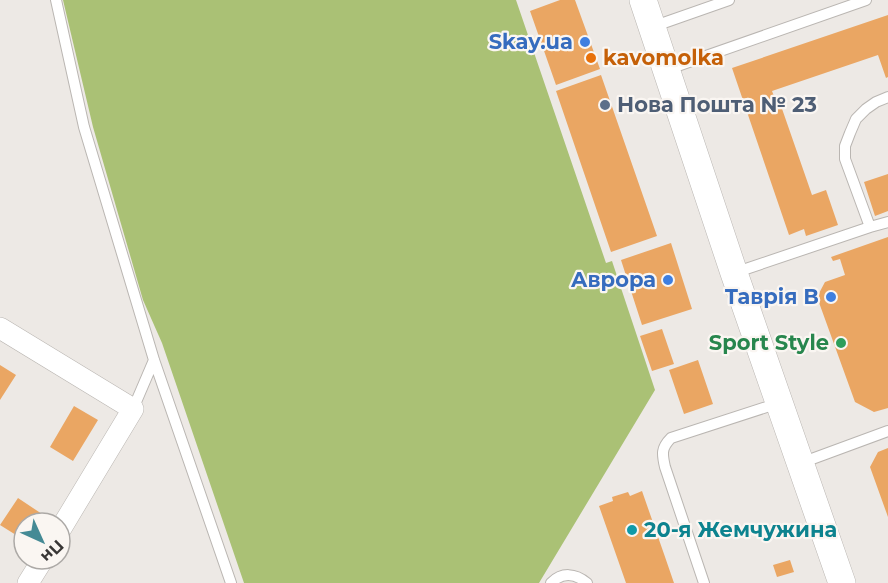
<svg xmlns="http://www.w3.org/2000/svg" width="888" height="583" font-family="Montserrat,sans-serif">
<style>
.green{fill:#aac175}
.building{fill:#eaa663}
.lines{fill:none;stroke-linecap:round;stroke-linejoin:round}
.service-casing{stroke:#bab6b2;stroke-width:12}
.minor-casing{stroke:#bab6b2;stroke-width:22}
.tertiary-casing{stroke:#bab6b2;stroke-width:28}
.service{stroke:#fff;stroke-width:10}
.minor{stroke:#fff;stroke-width:21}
.tertiary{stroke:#fff;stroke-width:27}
.shop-dot{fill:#3f7fe0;stroke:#faf6f2;stroke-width:2}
.food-dot{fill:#e8710a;stroke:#faf6f2;stroke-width:2}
.service-dot{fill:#5c6f8a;stroke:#faf6f2;stroke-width:2}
.leisure-dot{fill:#2e9e5b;stroke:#faf6f2;stroke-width:2}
.culture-dot{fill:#0f9aa8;stroke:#faf6f2;stroke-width:2}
.labels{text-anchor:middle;stroke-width:4.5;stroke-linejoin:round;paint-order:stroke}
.shop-label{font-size:21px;font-weight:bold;fill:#366cbe;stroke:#faf6f2;text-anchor:end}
.food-label{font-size:21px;font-weight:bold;fill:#c56008;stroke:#faf6f2;text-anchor:start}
.service-label{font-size:21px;font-weight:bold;fill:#4e5e75;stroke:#faf6f2;text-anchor:start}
.leisure-label{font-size:21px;font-weight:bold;fill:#27864d;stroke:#faf6f2;text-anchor:end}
.culture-label{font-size:21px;font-weight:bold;fill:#0d838f;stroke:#faf6f2;text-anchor:start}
</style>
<rect width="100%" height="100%" fill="#ede9e5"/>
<path class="green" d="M63,0H516L606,263L612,261L655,390L539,583H244L162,343L143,300L93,127Z"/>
<path class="building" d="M560,0H575L600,69L556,85L530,11Z
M888,15V77L886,78L878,55L772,91L777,104L780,103L812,195L826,190L838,225L806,236L804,229L789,235L732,68Z
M601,75L657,236L611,252L556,91Z
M888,174V211L875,216L864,182Z
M888,237V408L874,412L855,402L817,297L825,282L845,275L840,259L833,261L831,257Z
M671,243L692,309L642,325L621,260Z
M662,329L674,364L652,371L640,336Z
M698,360L713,404L684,414L669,370Z
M0,365L16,375L0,400Z
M74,406L98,420L73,461L50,447Z
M888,448V517L870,467L878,452Z
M642,491L664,554L674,583H626L599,506L613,501L612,497L628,492L630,496Z
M18,498L45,516L40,523H24V540L0,525Z
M790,560L794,572L777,577L773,565Z"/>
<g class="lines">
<defs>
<path id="service" d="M56,0L84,127L154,360L231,583
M652,27L729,0
M666,70L866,0
M870,227L845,159V146L850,133L856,119L866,109L876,102L888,97
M734,273L870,227L888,222
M133,409L154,360
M801,463L888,431
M551,583C562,572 575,573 587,583
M704,583L665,467C662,454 661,448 671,438L779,403"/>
<path id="minor" d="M0,328L133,409L60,530
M28,583L43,559"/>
<path id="tertiary" d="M643,0L734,273L842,583"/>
</defs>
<use href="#service" class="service-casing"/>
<use href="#minor" class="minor-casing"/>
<use href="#tertiary" class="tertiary-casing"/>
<use href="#service" class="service"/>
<use href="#minor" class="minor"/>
<use href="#tertiary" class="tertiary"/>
</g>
<g class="shop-dot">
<circle cx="585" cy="42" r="6"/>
<circle cx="668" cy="280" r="6"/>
<circle cx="831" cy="297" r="6"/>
</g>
<circle class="food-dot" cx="591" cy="58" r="6"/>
<circle class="service-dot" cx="605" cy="105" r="6"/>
<circle class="leisure-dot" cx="841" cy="343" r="6"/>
<circle class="culture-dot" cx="632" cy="530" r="6"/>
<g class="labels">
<g class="shop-label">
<text x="573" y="49">Skay.ua</text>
<text x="656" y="287">Аврора</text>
<text x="819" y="304">Таврія В</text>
</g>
<g class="food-label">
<text x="603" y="65">kavomolka</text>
</g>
<g class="service-label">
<text x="617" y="112">Нова Пошта № 23</text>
</g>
<g class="leisure-label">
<text x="829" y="350">Sport Style</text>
</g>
<g class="culture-label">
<text x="644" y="537">20-я Жемчужина</text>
</g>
</g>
<g transform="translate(42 541) rotate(135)"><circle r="28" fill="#faf6f2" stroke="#aca9a6" stroke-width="1.5"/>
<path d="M0-4.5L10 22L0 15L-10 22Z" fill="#448a95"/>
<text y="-9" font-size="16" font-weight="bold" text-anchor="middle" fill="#383635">Пн</text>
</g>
</svg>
